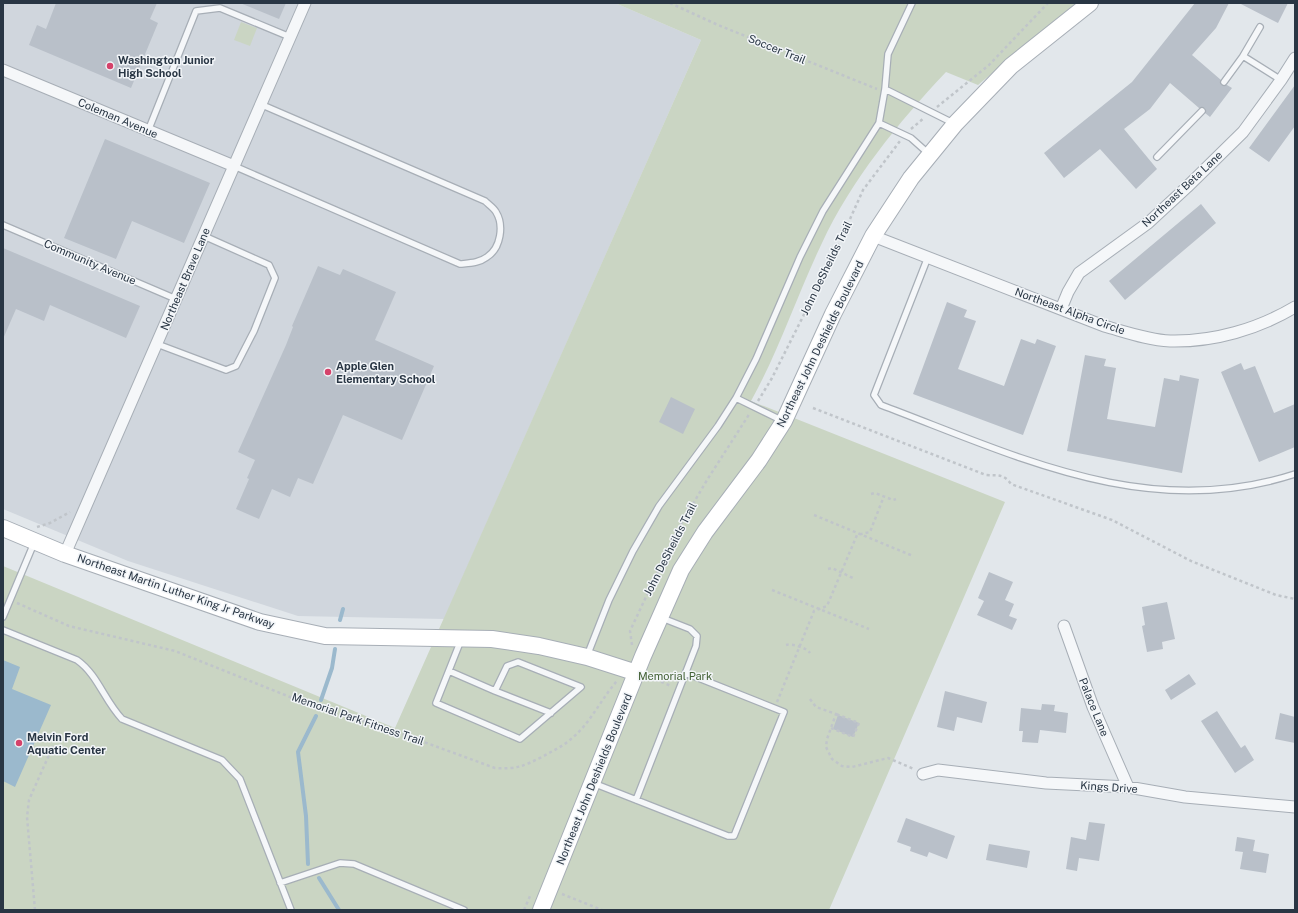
<svg xmlns="http://www.w3.org/2000/svg" width="1298" height="913" font-family="'Public Sans',sans-serif">
<style>
.built{fill:#d0d6dd}
.green{fill:#cad5c3}
.water{fill:#9bb9cd}
.lines{fill:none;stroke-linecap:round;stroke-linejoin:round}
.stream{stroke:#9bb9cd;stroke-width:4}
.building{fill:#b9c0c9}
.lane-casing{stroke:#a7aeb6;stroke-width:8}
.street-casing{stroke:#a7aeb6;stroke-width:13}
.secondary-casing{stroke:#a7aeb6;stroke-width:18}
.path{stroke:#c0c5ca;stroke-width:2.5;stroke-dasharray:3 3;stroke-linecap:butt}
.lane{stroke:#f5f7f9;stroke-width:5.5}
.street{stroke:#f5f7f9;stroke-width:11}
.secondary{stroke:#fff;stroke-width:16}
.poi-dot{fill:#d5426a;stroke:#f2f5f8;stroke-width:1.5}
.labels{text-anchor:middle;stroke-width:3;stroke-linejoin:round;paint-order:stroke}
.street-label{font-size:11px;fill:#293644;stroke:#f2f5f8}
.poi-label{font-size:11px;font-weight:bold;fill:#293644;stroke:#f2f5f8;text-anchor:start}
.park-label{font-size:11px;fill:#436135;stroke:#f2f5f8}
</style>
<rect width="100%" height="100%" fill="#e2e7eb"/>
<path class="built" d="M3,3H615L701,40L444,619L298,616L128,561L3,509Z"/>
<path class="green" d="M615,3H1076L978,85L946,72C898,123 852,179 822,243C797,295 779,351 751,401L1005,502L829,910H3V566L395,728L701,40Z
M241,22L257,28L250,46L234,40Z"/>
<path class="water" d="M3,660L20,667L12,689L51,705L15,787L3,781Z"/>
<g class="lines">
<path class="stream" d="M340,620L343,609
M321,700L332,668L335,649
M308,864L306,816L298,752L316,716
M319,878L339,910"/>
</g>
<path class="building" d="M56,3H157L150,19L158,23L131,88L29,45L37,25L46,29Z
M240,3H286L279,19Z
M1195,3H1229L1216,28L1192,55L1221,80V85H1227L1232,88L1210,117L1205,113V108H1199L1170,83L1150,109L1124,129L1157,169L1136,189L1100,149L1064,178L1044,153L1132,82Z
M1239,3H1288L1278,23Z
M1295,85V126L1269,162L1249,148Z
M105,139L210,183L184,243L132,221L116,259L64,238Z
M1201,204L1216,223L1125,300L1109,281Z
M3,248L140,306L126,338L50,305L44,321L16,309L3,339Z
M318,266L340,275L343,269L396,292L375,340L434,366L402,440L343,415L313,484L298,478L290,497L272,489L259,519L236,509L249,479L247,478L255,460L238,452L286,345L293,327L292,326Z
M947,302L967,310L964,317L976,321L958,369L1004,386L1021,339L1035,344L1037,339L1056,346L1023,435L913,394Z
M1085,355L1106,359L1104,366L1116,368L1107,419L1155,427L1164,378L1179,381L1180,375L1199,379L1182,473L1067,451Z
M1241,363L1244,370L1255,366L1274,413L1295,404V447L1259,462L1221,372Z
M671,397L695,409L683,434L659,422Z
M989,572L1013,582L1005,600L1014,604L1009,616L1017,619L1012,630L977,615L984,601L978,598Z
M1167,602L1175,639L1162,642L1163,649L1147,652L1142,626L1145,625L1142,607Z
M1189,674L1196,684L1171,700L1165,690Z
M945,691L987,702L982,723L957,717L954,731L937,727Z
M1042,704L1055,705L1054,711L1068,713L1066,733L1040,730L1038,743L1022,742L1023,731H1019L1021,708L1041,710Z
M1217,711L1241,748L1245,745L1254,760L1235,773L1201,721Z
M1280,713L1295,717V743L1275,739Z
M838,715L859,723L853,737L833,729Z
M906,818L955,836L947,859L929,852L927,857L910,851L911,847L897,842Z
M1089,822L1105,824L1099,861L1079,858L1077,871L1066,869L1071,837L1086,840Z
M1237,837L1255,840L1253,851L1269,854L1266,873L1240,869L1243,852L1235,851Z
M989,844L1030,851L1027,868L986,860Z"/>
<g class="lines">
<defs>
<path id="lane" d="M1243,56L1260,27
M1224,82L1243,56L1281,80
M885,89L953,123
M879,123L911,138L929,154
M148,131L196,11L220,8L290,37
M1157,157L1202,111
M234,166L460,264C470,263 479,263 487,257C501,248 504,225 496,212C494,208 488,204 485,201L260,104
M3,225L176,299
M928,257L874,395L881,405C1017,456 1147,522 1295,474
M157,344L226,370L236,366L254,331L275,278L269,265L204,236
M736,398L783,421
M3,617L34,543
M3,630L77,660C98,675 104,700 122,719L222,760L240,779L291,910
M461,640L436,703L520,739L581,687L518,662L507,666L495,691L551,713
M587,656L609,600L633,551L659,506L718,426L736,398L756,359L800,257L823,211L879,123L885,89L888,54L912,3
M449,671L495,691
M593,783L728,836H734L784,712L686,673
M636,800L696,646L697,636L690,629L662,618
M280,883L340,863L354,864L464,910"/>
<path id="street" d="M3,70L234,166
M873,236L1104,326C1126,332 1148,340 1170,341C1214,342 1258,329 1295,307
M1061,309L1068,292L1079,273L1148,223L1187,187L1243,132L1281,80L1295,58
M65,554L305,3
M1064,626L1093,707L1128,787
M923,774L938,770L1046,783L1128,787L1185,797L1295,807"/>
<path id="secondary" d="M3,528L65,554L260,622L325,636L492,639L539,646L587,657L637,673
M541,910L643,656L681,570L705,532L759,460L784,421L833,314L873,236L911,178L955,124L1011,66L1090,3"/>
</defs>
<use href="#lane" class="lane-casing"/>
<use href="#street" class="street-casing"/>
<use href="#secondary" class="secondary-casing"/>
<path class="path" d="M670,3L718,25L877,89
M937,107L989,65L1048,3
M911,129L924,118
M758,401L772,378L834,255L863,190L900,141
M813,408L986,475C998,476 1003,473 1011,484L1112,520L1191,561L1276,595L1295,599
M871,494L875,493L893,500L896,499
M814,515L913,556
M37,527L50,523L70,512
M828,569L832,568L853,578
M772,590L869,629
M17,603L69,626L175,651L310,705L380,726L495,768C518,769 521,767 542,757C552,751 562,747 571,739C590,724 601,699 617,681
M632,645L630,631L676,533L707,480L750,413
M786,645C792,643 807,648 810,653
M650,677L671,686
M810,699L816,707L836,714L827,739L826,747L832,759L842,766L852,767L888,758L914,769
M777,702L814,611L827,606L857,535L870,532L884,496
M831,728L853,737L859,723L836,714
M562,894L602,910
M35,910L27,817L29,800L53,746
M524,910L530,896"/>
<use href="#lane" class="lane"/>
<use href="#street" class="street"/>
<use href="#secondary" class="secondary"/>
</g>
<g class="poi-dot">
<circle cx="110" cy="66" r="4"/>
<circle cx="328" cy="372" r="4"/>
<circle cx="19" cy="743" r="4"/>
</g>
<g class="labels">
<g class="street-label">
<text transform="translate(777 49) rotate(22)" y="4">Soccer Trail</text>
<text transform="translate(118 118) rotate(23)" y="4">Coleman Avenue</text>
<text transform="translate(1182 189) rotate(-43)" y="4">Northeast Beta Lane</text>
<text transform="translate(90 262) rotate(23)" y="4">Community Avenue</text>
<text transform="translate(826 268) rotate(-64)" y="4">John DeSheilds Trail</text>
<text transform="translate(185 279) rotate(-67)" y="4">Northeast Brave Lane</text>
<text transform="translate(1070 311) rotate(20)" y="4">Northeast Alpha Circle</text>
<text transform="translate(820 344) rotate(-64)" y="4">Northeast John Deshields Boulevard</text>
<text transform="translate(670 549) rotate(-63)" y="4">John DeSheilds Trail</text>
<text transform="translate(176 591) rotate(19)" y="4">Northeast Martin Luther King Jr Parkway</text>
<text transform="translate(1094 707) rotate(68)" y="4">Palace Lane</text>
<text transform="translate(358 719) rotate(19)" y="4">Memorial Park Fitness Trail</text>
<text transform="translate(594 779) rotate(-68)" y="4">Northeast John Deshields Boulevard</text>
<text transform="translate(1109 787) rotate(4)" y="4">Kings Drive</text>
</g>
<g class="poi-label">
<text x="118" y="64">Washington Junior<tspan x="118" dy="13">High School</tspan></text>
<text x="336" y="370">Apple Glen<tspan x="336" dy="13">Elementary School</tspan></text>
<text x="27" y="741">Melvin Ford<tspan x="27" dy="13">Aquatic Center</tspan></text>
</g>
<g class="park-label">
<text x="675" y="680">Memorial Park</text>
</g>
</g>
<rect width="1298" height="913" fill="none" stroke="#293644" stroke-width="8"/>
</svg>
